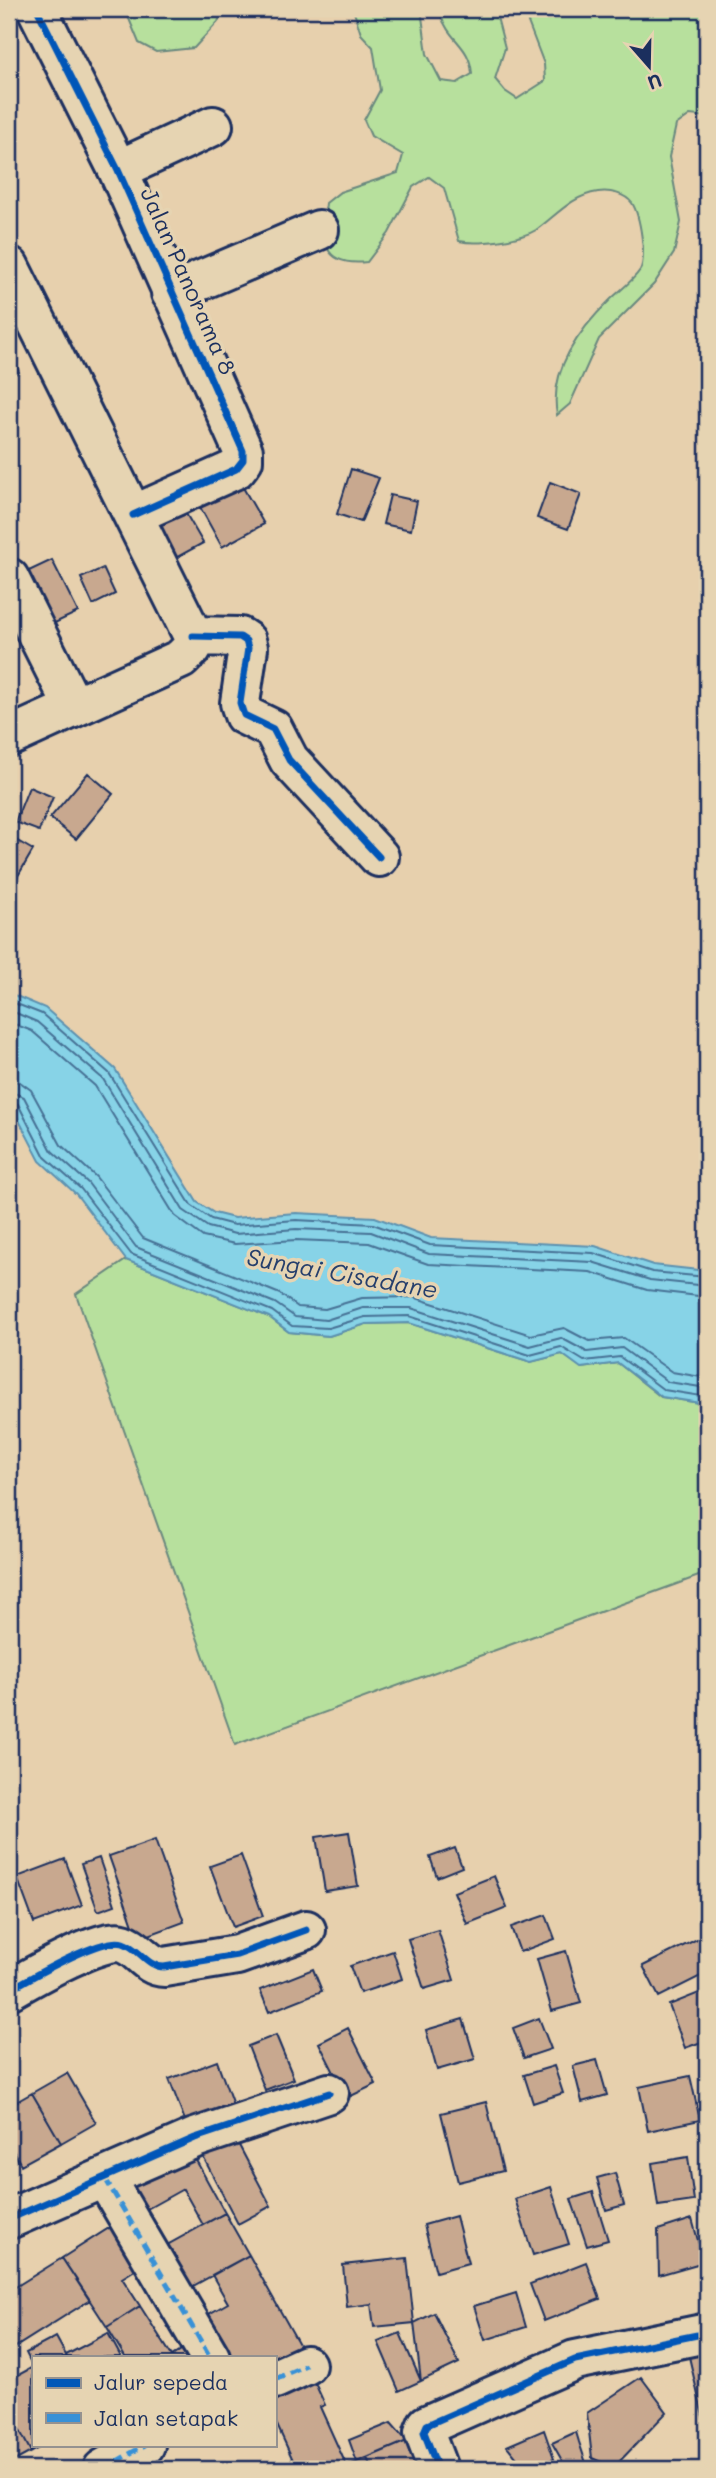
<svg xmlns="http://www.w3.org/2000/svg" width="716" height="2478" font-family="Mali,sans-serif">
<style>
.green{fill:#b7e09d;stroke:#69887e;stroke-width:2}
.water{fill:#87d3e7;stroke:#5c91b0;stroke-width:2}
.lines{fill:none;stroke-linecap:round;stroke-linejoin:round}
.shore{stroke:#467195;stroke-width:2}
.building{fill:#c8a88f;stroke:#1b2f5e;stroke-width:2}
.minor-casing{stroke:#1b2f5e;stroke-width:44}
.minor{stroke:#e6d4b2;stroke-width:38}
.quiet{stroke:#3891d7;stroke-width:5;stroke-dasharray:10 5;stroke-linecap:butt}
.cycleway-casing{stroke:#e6d4b2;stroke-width:11}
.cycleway{stroke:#0057b8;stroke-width:7}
.labels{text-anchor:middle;stroke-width:7;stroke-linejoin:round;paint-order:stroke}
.street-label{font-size:23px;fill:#1b2f5e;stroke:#e6d4b2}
.water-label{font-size:24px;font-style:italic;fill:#263f6c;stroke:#e6d4b2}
</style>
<rect width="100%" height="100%" fill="#e7d0ad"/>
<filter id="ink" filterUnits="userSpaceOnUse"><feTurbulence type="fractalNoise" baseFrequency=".0143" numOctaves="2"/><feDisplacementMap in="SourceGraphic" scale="14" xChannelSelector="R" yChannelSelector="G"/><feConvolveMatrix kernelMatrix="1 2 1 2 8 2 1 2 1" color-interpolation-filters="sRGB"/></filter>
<g filter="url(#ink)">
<path class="green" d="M125,9H223L218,22L194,48L156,52L139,43Z
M353,9H421L427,54L441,81L457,83L472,74C470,44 449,42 440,13L444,9H487L497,17L505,48L495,79L505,91L517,99L545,81L544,64L523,9H707V117L690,115L676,125L669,157L681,222L674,253L654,284L599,339L570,404L557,415C549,371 579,330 610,300C619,291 633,281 640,270C647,258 640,215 632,203C625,194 610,190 598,192C571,196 557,215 536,230C520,240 477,245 459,241L444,188L429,177L413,187L389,233L367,262C320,267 322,239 326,203L340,192L398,173L403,155L371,136L364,120L380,90L373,47L361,34Z
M126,1260L269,1317L289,1332L329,1336L366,1324L409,1323L531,1362L562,1354L582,1368L618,1363L661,1397L707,1404V1573L235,1745L76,1294Z"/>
<path class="water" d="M9,993L45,1008L115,1069L197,1202L214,1213L234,1218L296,1213L375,1217L431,1238L595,1246L653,1265L707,1271V1404L662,1397L618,1363L581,1368L562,1354L531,1362L409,1323L366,1324L329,1336L289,1332L269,1317L126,1260L76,1194L40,1161L9,1101Z"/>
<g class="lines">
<path class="shore" d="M9,1001L42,1014L109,1073L191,1205L211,1219L234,1225L296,1220L373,1224L430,1245L593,1253L652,1272L707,1277
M9,1010L37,1022L103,1079L183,1210L208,1227L235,1234L296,1229L371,1232L429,1254L592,1262L650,1280L707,1286
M9,1022L32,1031L95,1086L175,1216L203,1237L235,1244L296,1240L369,1243L428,1264L590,1272L647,1290L707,1297
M9,1081L20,1082L31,1090L61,1145L96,1177L143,1238L280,1294L298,1307L325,1309L362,1298L413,1297L531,1335L564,1328L589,1341L624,1338L672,1372L707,1378
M9,1091L24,1097L52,1151L88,1183L136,1247L275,1303L295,1317L326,1320L363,1308H411L530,1346L561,1338L587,1352L622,1348L668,1382L707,1388
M9,1100L18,1104L45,1157L81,1189L131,1254L272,1311L292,1326L328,1328L365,1317L409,1316L530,1355L561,1347L584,1361L620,1357L664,1390L707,1397"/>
</g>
<path class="building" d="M9,349L19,372L9,377Z
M351,469L379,478L361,522L337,514Z
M550,482L581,494L568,529L537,518Z
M241,484L264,524L222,547L200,507Z
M390,495L417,501L411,530L383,524Z
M185,512L203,543L172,560L155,528Z
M52,560L78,612L40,630L14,578Z
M103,568L115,594L93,605L81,578Z
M88,773L113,794L76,839L50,818Z
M29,787L53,797L39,831L15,822Z
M9,836L33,850L12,886L9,884Z
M9,1826L17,1877L9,1878Z
M349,1832L358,1886L325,1891L316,1837Z
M155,1840L184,1922L138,1939L109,1856Z
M455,1848L462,1867L437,1877L430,1857Z
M241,1855L263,1916L233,1927L210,1866Z
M99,1858L115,1905L98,1911L81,1864Z
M65,1859L82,1905L34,1923L17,1877Z
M494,1876L507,1908L467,1924L454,1892Z
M546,1915L555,1939L520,1952L511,1927Z
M438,1930L454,1980L424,1989L408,1939Z
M707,1934V1973L659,1997L643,1966Z
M393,1951L402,1979L360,1993L350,1966Z
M566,1951L581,2003L552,2011L537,1959Z
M313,1969L322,1991L269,2012L260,1990Z
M704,1991L707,2000V2040L685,2048L669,2005Z
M539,2018L551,2049L524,2058L513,2028Z
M463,2019L475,2059L437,2070L426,2030Z
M348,2028L376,2084L347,2098L319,2043Z
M276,2035L294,2079L265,2090L248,2046Z
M597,2060L607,2095L582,2102L573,2066Z
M217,2061L233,2105L186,2123L169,2079Z
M554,2066L563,2093L533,2103L524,2075Z
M67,2073L96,2123L61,2143L32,2093Z
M690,2076L700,2120L648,2131L639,2087Z
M32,2093L61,2143L21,2165L9,2143V2106Z
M486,2102L503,2171L458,2182L441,2113Z
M233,2134L271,2206L238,2224L200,2151Z
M186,2142L225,2213L203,2225L183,2189L138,2214L118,2180Z
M688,2157L694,2201L658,2206L652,2163Z
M615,2173L624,2205L606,2210L597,2178Z
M551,2187L569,2244L533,2255L515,2199Z
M593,2192L608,2240L587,2246L571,2199Z
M225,2213L249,2255L175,2296L151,2254Z
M456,2216L468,2263L436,2272L424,2225Z
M692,2219L704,2262L659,2275L658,2230Z
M120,2221L146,2263L122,2278L140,2306L107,2327L62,2258Z
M249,2255L300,2346L275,2360V2357H214L195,2322L228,2303L212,2275Z
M62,2258L90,2300L14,2348L9,2339V2291Z
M407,2258L414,2323L374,2327L371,2304L347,2307L343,2265Z
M586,2262L600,2299L544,2321L530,2284Z
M516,2293L526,2327L485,2340L474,2306Z
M140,2306L172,2356L190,2344L199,2357H125L107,2327Z
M434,2313L459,2363L421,2381L414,2323Z
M108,2333L121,2357H67L66,2355Z
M400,2333L421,2381L399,2391L378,2342Z
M56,2337L67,2357H33V2367L26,2353Z
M707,2343V2434L687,2348Z
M33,2367V2445H45L31,2452L9,2410V2380Z
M310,2372L325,2405L320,2407L348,2469H297L277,2425L275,2427V2387Z
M641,2377L667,2412L617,2464L608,2465L592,2458L587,2413Z
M9,2410L31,2452L9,2464Z
M391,2423L407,2441L357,2462L349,2440Z
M544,2430L554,2459L525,2468L507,2446Z
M576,2432L579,2442L588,2469H567L552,2443Z
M407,2441L419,2469H372L367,2458Z
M367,2458L372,2469H351L349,2465Z"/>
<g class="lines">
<defs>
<path id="minor" d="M37,9L118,170L243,451V460L236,469L133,515
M118,170L213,126
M9,266L193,636
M171,293L319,230
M9,578L73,706
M193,636L240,637L246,641L248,648L240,703L244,715L273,729L289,760L379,857
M9,737L181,659L192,648L193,636
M9,1990C30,1978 102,1936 123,1943C139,1948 147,1967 164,1967L237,1955L306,1930
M105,2178L210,2357
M9,2219L195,2138L329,2093
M275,2379L306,2365
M103,2469L145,2445
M438,2469L424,2432L427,2425L575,2360L707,2333"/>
</defs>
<use href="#minor" class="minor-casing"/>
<use href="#minor" class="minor"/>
<path class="quiet" d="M105,2178L210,2357
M275,2379L306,2365
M103,2469L145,2445"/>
<defs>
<path id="cycleway" d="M37,9L118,170L243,451V460L236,469L133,515
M193,636L240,637L246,641L248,648L240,703L244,715L273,729L289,760L379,857
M9,1990C30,1978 102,1936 123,1943C139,1948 147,1967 164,1967L237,1955L306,1930
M9,2219L195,2138L329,2093
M438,2469L424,2432L427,2425L575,2360L707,2333"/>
</defs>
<use href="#cycleway" class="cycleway-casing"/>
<use href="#cycleway" class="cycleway"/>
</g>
</g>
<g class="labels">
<g class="street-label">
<text transform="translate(188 281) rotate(66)" y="8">Jalan Panorama 8</text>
</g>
<g class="water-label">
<text transform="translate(342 1274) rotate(10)" y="8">Sungai Cisadane</text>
</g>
</g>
<rect width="716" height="2478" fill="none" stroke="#e6d4b2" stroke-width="35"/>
<rect x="18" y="18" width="681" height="2443" fill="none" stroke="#1b2f5e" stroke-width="2.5" filter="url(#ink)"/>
<rect x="32" y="2356" width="245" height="91" fill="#e6d4b2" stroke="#959290" stroke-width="2"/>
<rect x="46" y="2378" width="35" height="10" fill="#0057b8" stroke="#959290" stroke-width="2"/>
<text x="94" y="2390" font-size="21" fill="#1b2f5e">Jalur sepeda</text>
<rect x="46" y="2413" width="35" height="10" fill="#3891d7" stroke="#959290" stroke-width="2"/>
<text x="94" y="2426" font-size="21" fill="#1b2f5e">Jalan setapak</text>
<g transform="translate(649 66) rotate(160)" stroke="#e6d4b2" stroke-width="5" paint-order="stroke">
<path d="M0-5L12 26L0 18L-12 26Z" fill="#1b2f5e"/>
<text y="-10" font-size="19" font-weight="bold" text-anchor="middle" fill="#1b2f5e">U</text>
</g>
</svg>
